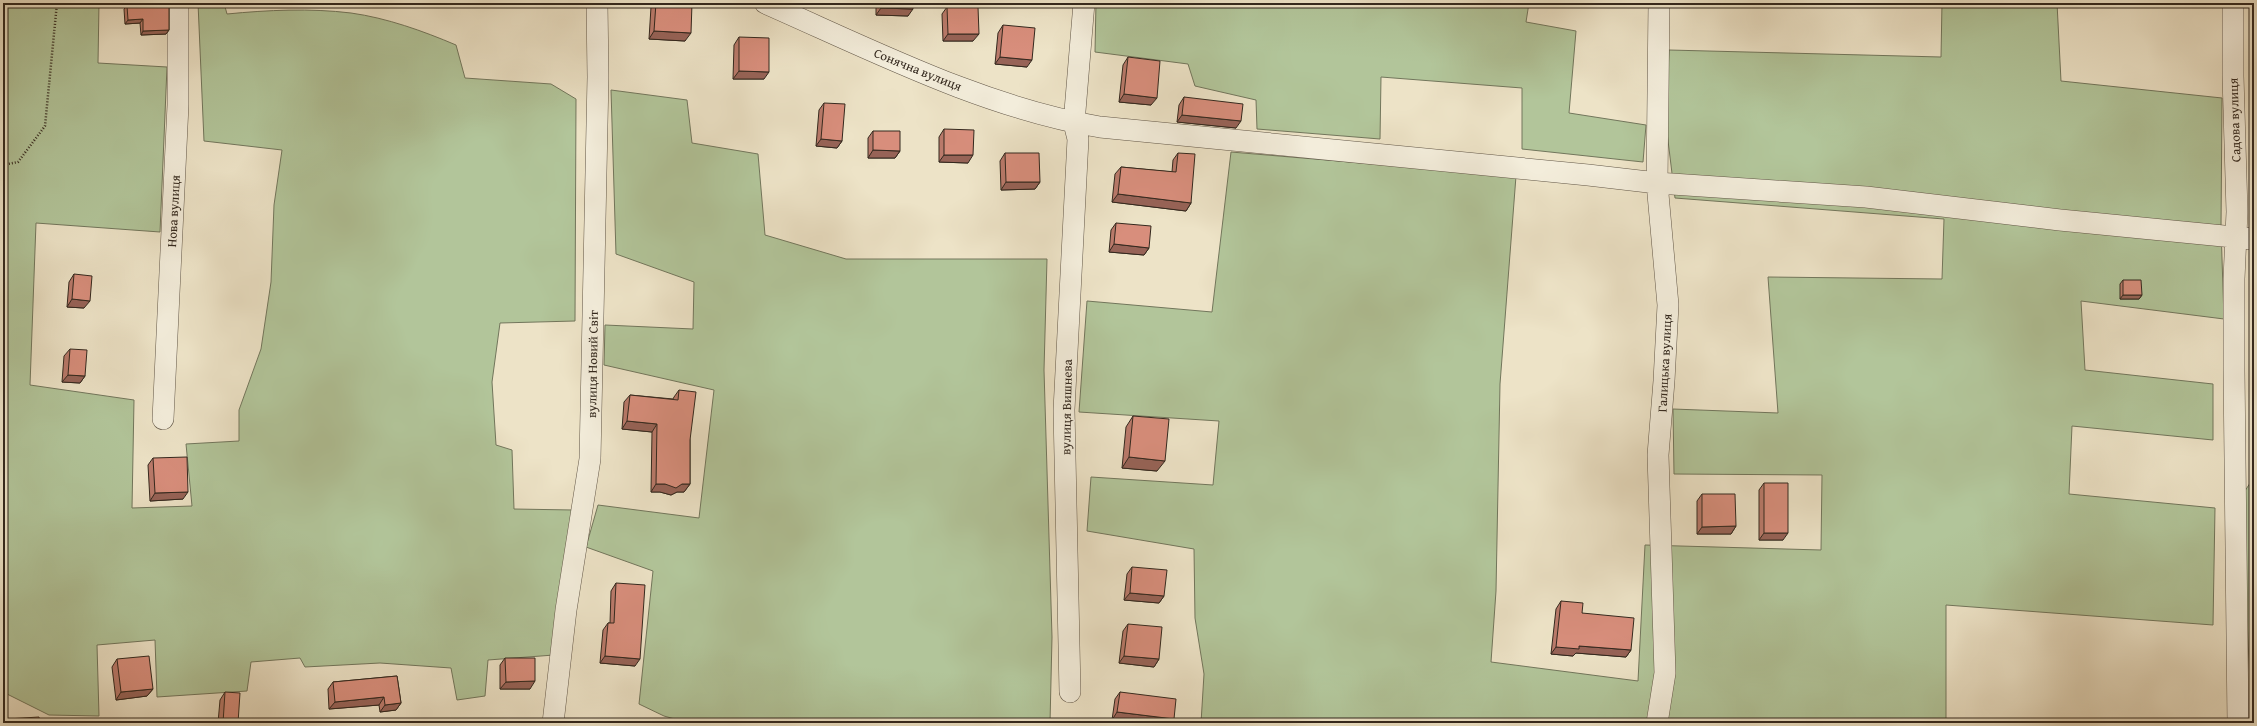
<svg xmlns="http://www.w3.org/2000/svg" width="2257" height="726" font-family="'Gentium Book Plus',serif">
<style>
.green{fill:#b2c59a;stroke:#72765c}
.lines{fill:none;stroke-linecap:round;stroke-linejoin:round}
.street-casing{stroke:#625748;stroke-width:22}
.path{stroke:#33281e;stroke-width:2.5;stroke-dasharray:1 2;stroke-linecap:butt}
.street{stroke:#f3eddb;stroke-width:21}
.wall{fill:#ba7a6b;stroke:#33281e}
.shaded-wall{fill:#976357;stroke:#33281e}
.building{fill:#d88e7c;stroke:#33281e}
.labels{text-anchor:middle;stroke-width:3;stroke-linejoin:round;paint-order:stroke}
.street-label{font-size:13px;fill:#33281e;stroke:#f3eddb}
</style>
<rect width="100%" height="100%" fill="#ede3c7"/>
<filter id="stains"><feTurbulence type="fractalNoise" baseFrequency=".005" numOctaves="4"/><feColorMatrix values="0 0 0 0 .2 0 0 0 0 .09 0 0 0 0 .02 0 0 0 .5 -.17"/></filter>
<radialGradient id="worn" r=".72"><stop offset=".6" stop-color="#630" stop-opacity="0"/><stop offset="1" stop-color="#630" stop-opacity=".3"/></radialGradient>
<path class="green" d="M3,3H99L98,63L167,67L160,232L36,223L30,385L134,400L132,508L192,506L186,444L239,441V410L261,349L271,282L274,205L282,150L204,141L198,3H224L227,14C268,10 310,8 351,13C387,18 423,31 456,45L465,78L551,84L576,99L575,321L500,323L492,382L496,445L512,450L514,509L573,510L554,655L488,660L485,696L457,700L451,668L380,663L305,667L300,658L251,662L247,691L157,697L155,640L97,645L99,716L49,715L3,692Z
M1096,3H1529L1526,22L1576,31L1569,113L1646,125L1643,162L1522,149V88L1381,77L1380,139L1257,129L1256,100L1195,86L1188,64L1095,52Z
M1942,3H2057L2061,81L2222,98L2221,228L2224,319L2081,301L2085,370L2213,384V440L2072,426L2069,494L2215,508L2213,625L1946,605V723H1201L1204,674L1195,618L1194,549L1087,531L1091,477L1213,485L1219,421L1079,412L1087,301L1212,312L1231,152L1516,176L1500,384L1496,591L1491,662L1638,681L1645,545L1821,550L1822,475L1674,474L1673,409L1778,413L1768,277L1942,279L1944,219L1675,198L1666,124L1669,50L1941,57Z
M611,90L687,100L692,143L758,154L765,235L846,259H1047L1044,370L1052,637L1050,723H689L664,716L639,704L653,571L586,547L598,505L699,518L714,390L604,365L605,325L693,329L694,282L616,254Z
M2254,477V723H2252L2241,497Z"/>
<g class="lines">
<defs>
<path id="street" d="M765,3C872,50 985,108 1100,127L1588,175L1657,183L1866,197L2060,220L2254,239
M2233,3V76L2237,212L2234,279V371L2238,723
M163,419L178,105V3
M1070,692L1064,410L1078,139L1074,123L1084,3
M553,723L566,610L590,459L598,77L597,3
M1657,723L1665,673L1658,455L1664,381L1668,305L1657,183L1659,3"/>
</defs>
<use href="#street" class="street-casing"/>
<path class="path" d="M3,165L18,162L45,126L57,3"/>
<use href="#street" class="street"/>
</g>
<path class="wall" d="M139,3H169V30L166,34L141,35L140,23L125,24L124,9L127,6L139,5Z
M653,3H692L685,41L649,39L651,7Z
M876,3H913L908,16L876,15Z
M947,7L973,41H943L942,14Z
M1003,25L1027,67L995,64L998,33Z
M739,37L764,79H733L734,45Z
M1128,57L1151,105L1119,102L1123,65Z
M1184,97L1236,128L1177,122L1179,105Z
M824,103L842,141L837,148L816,146L819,110Z
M944,129L968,163L939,162V137Z
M873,131L900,151L895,158H868V138Z
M1005,153L1040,182L1035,189L1001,190L1000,161Z
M1178,153L1191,203L1186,211L1112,202L1115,174L1121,167L1172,172L1173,160Z
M1116,223L1149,248L1144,255L1109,252L1111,230Z
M74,274L84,308L67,307L69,282Z
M2123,280L2142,295L2139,299H2120V284Z
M70,349L85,376L80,383L62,382L64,356Z
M679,390L690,440V484L684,492H677L671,495L660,492H651L652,432L622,429L624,402L630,395L673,399L674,397Z
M1133,416L1157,471L1122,468L1126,427Z
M153,458L183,499L150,501L148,465Z
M1764,483L1783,540H1759V490Z
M1702,494L1736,526L1731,534H1697V501Z
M1132,567L1164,596L1159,603L1124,600L1127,574Z
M616,583L635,666L600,663L603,630L608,623H610L611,591Z
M1561,601L1582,613L1631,650L1626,657L1576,653L1573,656L1551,654L1556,609Z
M1128,624L1159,659L1154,667L1119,663L1123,631Z
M505,658L530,689H500V665Z
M117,659L153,689L147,696L116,700L112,667Z
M397,676L401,703L396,710L380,712L379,705L329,709L328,689L333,682Z
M225,692L238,723H218L220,700Z
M1120,692L1174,719L1171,723H1138L1112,720L1115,699Z"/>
<path class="shaded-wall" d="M881,8L913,9L908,16L876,15Z
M143,19L140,23L125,24L128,20Z
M169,30L166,34L141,35L143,31Z
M654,31L691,33L685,41L649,39Z
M948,34H979L973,41H943Z
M1000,57L1032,60L1027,67L995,64Z
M739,71L769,72L764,79H733Z
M1124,94L1157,98L1151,105L1119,102Z
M1182,115L1241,121L1236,128L1177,122Z
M821,139L842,141L837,148L816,146Z
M873,150L900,151L895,158H868Z
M944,155H973L968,163L939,162Z
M1006,182H1040L1035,189L1001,190Z
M1118,194L1191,203L1186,211L1112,202Z
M1114,244L1149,248L1144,255L1109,252Z
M2123,295H2142L2139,299H2120Z
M72,299L90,301L84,308L67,307Z
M68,375L85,376L80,383L62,382Z
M627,421L657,424L652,432L622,429Z
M1129,457L1165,461L1157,471L1122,468Z
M656,484H690L684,492H677L671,495L660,492H651Z
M188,492L183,499L150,501L155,493Z
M1736,526L1731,534H1697L1702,527Z
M1764,533H1788L1783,540H1759Z
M1130,593L1164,596L1159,603L1124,600Z
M1579,646L1631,650L1626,657L1576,653L1573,656L1551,654L1556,647Z
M605,656L640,659L635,666L600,663Z
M1124,656L1159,659L1154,667L1119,663Z
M535,681L530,689H500L506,682Z
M153,689L147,696L116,700L121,692Z
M384,697L379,705L329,709L335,702Z
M401,703L396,710L380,712L385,705Z
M1117,712L1174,719L1171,723H1138L1112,720Z"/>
<path class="building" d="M142,3H169V30L143,31V19L128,20L127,6L142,5Z
M656,3H692L691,33L654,31Z
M881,3H913V9L881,8Z
M947,7H978L979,34H948Z
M1003,25L1035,28L1032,60L1000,57Z
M739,37L769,38V72L739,71Z
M1128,57L1160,61L1157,98L1124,94Z
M1184,97L1243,104L1241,121L1182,115Z
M824,103L845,104L842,141L821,139Z
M944,129L974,130L973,155H944Z
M873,131H900V151L873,150Z
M1005,153H1039L1040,182H1006Z
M1178,153L1195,154L1191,203L1118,194L1121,167L1176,172Z
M1116,223L1151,226L1149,248L1114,244Z
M74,274L92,276L90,301L72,299Z
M2123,280H2141L2142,295H2123Z
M70,349L87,350L85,376L68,375Z
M679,390L696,392L690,440V484H682L676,488L665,484H656L657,424L627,421L630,395L678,400Z
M1133,416L1169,419L1165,461L1129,457Z
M187,457L188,492L155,493L153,458Z
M1764,483H1788V533H1764Z
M1702,494H1735L1736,526L1702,527Z
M1132,567L1167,570L1164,596L1130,593Z
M616,583L645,585L640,659L605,656L608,623H614Z
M1561,601L1583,603L1582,613L1634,618L1631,650L1579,646V649L1556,647Z
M1128,624L1162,627L1159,659L1124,656Z
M149,656L153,689L121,692L117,659Z
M505,658H535V681L506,682Z
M397,676L401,703L385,705L384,697L335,702L333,682Z
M225,692L240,693L238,723H223Z
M1120,692L1176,699L1174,719L1117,712Z
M39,717L40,723H7V719Z
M196,721V723H180Z"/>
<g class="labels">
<g class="street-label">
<text transform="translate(918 69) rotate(22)" y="5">Сонячна вулиця</text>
<text transform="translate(2234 120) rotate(-92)" y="5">Садова вулиця</text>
<text transform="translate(173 211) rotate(-87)" y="5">Нова вулиця</text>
<text transform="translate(1664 363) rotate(-87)" y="5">Галицька вулиця</text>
<text transform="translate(592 364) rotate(-89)" y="5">вулиця Новий Світ</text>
<text transform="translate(1066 407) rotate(-89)" y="5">вулиця Вишнева</text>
</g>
</g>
<rect width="2257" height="726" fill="none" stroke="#ede3c7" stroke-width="16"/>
<rect x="4" y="4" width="2249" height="718" fill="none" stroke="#33281e" stroke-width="2"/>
<rect x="8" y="8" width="2241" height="710" fill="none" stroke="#33281e"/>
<rect width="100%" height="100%" filter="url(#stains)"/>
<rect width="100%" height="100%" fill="url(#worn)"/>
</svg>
